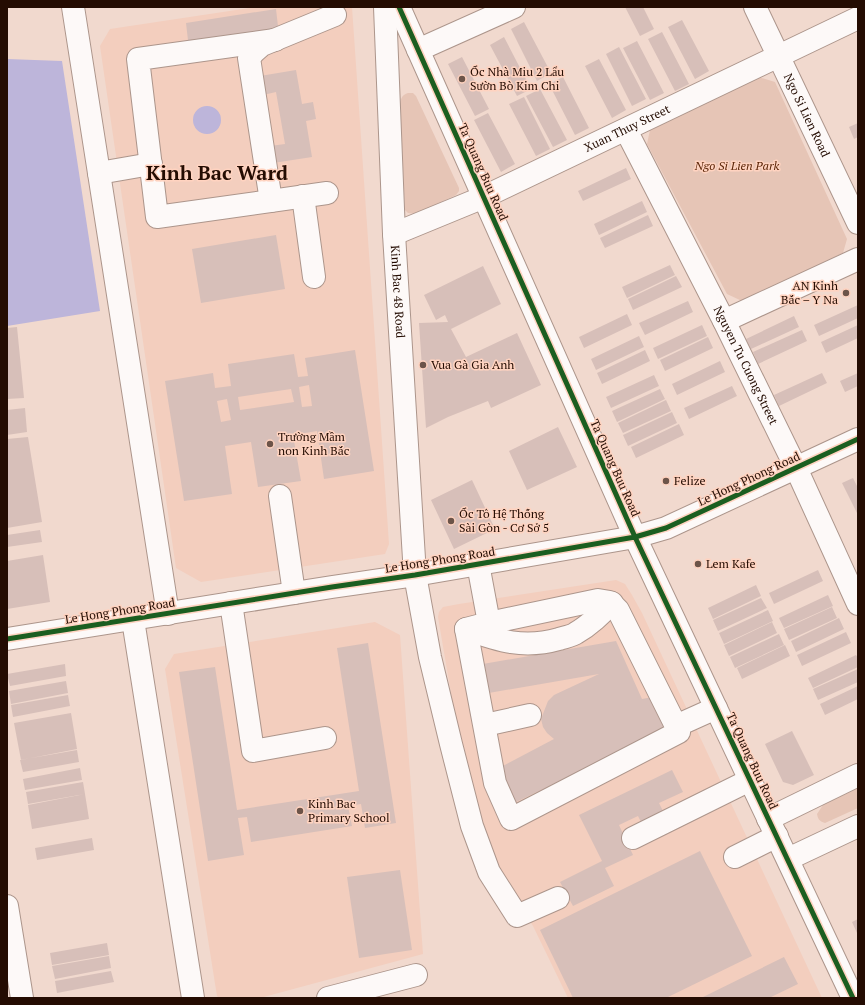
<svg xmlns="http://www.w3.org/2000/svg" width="865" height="1005" font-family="'PT Serif',serif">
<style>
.built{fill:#f3cebe}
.green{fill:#e6c5b6}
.water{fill:#bdb5da}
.building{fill:#d7bfb9;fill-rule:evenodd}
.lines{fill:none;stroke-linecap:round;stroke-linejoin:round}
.minor-casing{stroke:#ac958b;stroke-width:24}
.minor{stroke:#fdf9f8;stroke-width:22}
.cycleway-casing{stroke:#ffd3c0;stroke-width:8}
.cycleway{stroke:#1b5e20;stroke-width:5}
.poi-dot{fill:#6c5449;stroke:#ffd3c0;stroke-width:1.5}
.labels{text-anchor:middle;stroke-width:3;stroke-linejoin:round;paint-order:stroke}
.poi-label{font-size:12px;fill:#240c02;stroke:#ffd3c0;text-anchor:start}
.street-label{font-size:12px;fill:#240c02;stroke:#ffd3c0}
.park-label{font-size:12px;font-style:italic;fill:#5d2709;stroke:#ffd3c0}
.town-label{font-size:20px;font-weight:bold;fill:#240c02;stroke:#ffd3c0}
</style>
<rect width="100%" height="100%" fill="#f1d9ce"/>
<path class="built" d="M256,7H352L389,544L385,554L201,582L176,568L100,46L110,29Z
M616,580L625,584L632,595L642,613L822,998H568L533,926L516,900L490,853L455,717L438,617L439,612L443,607L459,604Z
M375,622L400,635L423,954L260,998H219L217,996L165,669L174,654Z"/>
<path class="green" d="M755,76L775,82L847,239L843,253L742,301L727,294L647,144L650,130Z
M408,93H413L416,96L459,188V191L456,195L416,214L408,213L405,210L400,104C401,98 402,95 408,93Z
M858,788V808L825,823C819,821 818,819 817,814L823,805Z"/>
<path class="water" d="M7,59L62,61L100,311L7,326Z
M193 120a14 14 0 1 1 28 0a14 14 0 1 1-28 0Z"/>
<path class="building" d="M625,7H643L654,29L640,36Z
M276,9L279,35L189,49L186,23Z
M682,20L709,71L695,79L668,27Z
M524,22L551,73L537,81L511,29Z
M662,32L689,84L675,91L648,39Z
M504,37L531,89L517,96L490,45Z
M637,41L664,93L650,100L623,48Z
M619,47L646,99L632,106L606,54Z
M462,57L489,109L475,116L448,64Z
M599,59L626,110L612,118L585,66Z
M296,70L302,104L313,102L316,119L306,121L312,157L273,163L270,146L285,144L276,92L263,95L260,76Z
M563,77L589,128L575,135L549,84Z
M540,89L567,140L553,147L526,96Z
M524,97L550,149L536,156L509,104Z
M488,113L515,164L501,172L474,120Z
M858,123V137L854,139L849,127Z
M626,168L631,179L583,201L578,191Z
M642,201L647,212L599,235L594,224Z
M648,215L653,226L605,248L600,238Z
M276,235L285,289L201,303L192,249Z
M670,265L675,275L627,298L622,287Z
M483,266L501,304L451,329L466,357L517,333L541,385L491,408L488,401L448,417L426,428L419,323L448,322L445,315L436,320L424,295Z
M676,276L682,287L633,310L628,299Z
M688,301L693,312L645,335L639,323Z
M858,305V318L819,336L814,325Z
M627,314L632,325L584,348L579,337Z
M794,316L799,327L751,349L746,339Z
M702,325L707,336L658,359L653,348Z
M858,325V338L826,353L821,342Z
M17,327L24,398L7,399V328Z
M802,330L807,341L758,364L753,352Z
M639,336L644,347L596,370L591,359Z
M708,337L713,348L665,371L660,360Z
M355,350L374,471L324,479L317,431L293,435L301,481L258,487L251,442L225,446L232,494L184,501L165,381L213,373L215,388L231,386L228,364L294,354L298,377L308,376L305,358ZM309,385L312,406L302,407L299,387ZM291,389L294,402L240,410L238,397ZM227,399L231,420L221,422L217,401Z
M645,350L650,361L602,384L597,373Z
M720,361L725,372L677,395L672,384Z
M822,373L827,383L779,406L774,395Z
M858,373V386L845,392L840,381Z
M654,375L659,386L611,408L606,397Z
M732,386L737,396L689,419L684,408Z
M660,389L665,399L617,422L612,411Z
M666,400L671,411L623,433L618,423Z
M25,408L27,432L7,435V410Z
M672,412L677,423L628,446L623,435Z
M679,424L684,435L636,458L631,447Z
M558,427L577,467L527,490L509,451Z
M28,437L42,522L7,528V439Z
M853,478L858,488V515L842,483Z
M472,480L495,529L454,549L431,500Z
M40,530L42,542L7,547V535Z
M43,555L50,602L7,609V561Z
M818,570L823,581L774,604L769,593Z
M756,585L761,596L713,619L708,608Z
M828,595L833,606L784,628L779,618Z
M761,598L767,608L718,631L713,620Z
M832,607L837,618L789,640L784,629Z
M768,610L773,621L724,644L719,633Z
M839,618L844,629L796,652L791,641Z
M772,622L777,633L729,656L724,645Z
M554,631L558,651L616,641L642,699L653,697L670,728L514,803L497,769L554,739L547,733L543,727L541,719L548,701L554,695L599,674L483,694L477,665L535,655L531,636Z
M846,632L851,643L802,666L797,655Z
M779,634L784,645L735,668L730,657Z
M368,643L396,823L365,828L361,804L348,806L352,826L251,842L247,817L238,818L244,855L208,861L179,672L215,667L237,810L359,791L337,648Z
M785,645L790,656L742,679L737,668Z
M856,655L858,658V667L813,688L808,678Z
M65,664L66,676L10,686L7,674Z
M858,669V682L818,700L813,689Z
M66,681L68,693L11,704L9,691Z
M858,686V699L825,715L820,704Z
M68,695L70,706L13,717L11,705Z
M71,713L77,749L21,760L14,723Z
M792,731L814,775L793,785L783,782L765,744Z
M77,750L79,762L23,772L20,760Z
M80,768L82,780L25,790L23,779Z
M672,770L683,792L659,803L664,813L642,824L638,816L619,825L633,855L605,868L614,886L573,906L560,882L602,861L579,815Z
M83,782L85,794L28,804L26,792Z
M85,794L89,819L32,829L28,805Z
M92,838L94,850L37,860L35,848Z
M700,851L752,956L666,998H573L540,930Z
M400,870L412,950L359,958L347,877Z
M858,919V933H857L852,922Z
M107,943L109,955L52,965L50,953Z
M109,956L111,968L55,979L52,966Z
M784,957L798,984L769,998H701Z
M111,971L114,982L57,993L55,981Z"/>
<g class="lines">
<defs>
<g id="minor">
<path d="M73,7L168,614"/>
<path id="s1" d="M385,7L394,234L415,575L430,657L451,744L472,826L489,872L517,916L558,898"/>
<path d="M399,7L635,537L853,998"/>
<path id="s2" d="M755,7L858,223"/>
<path d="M275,40L138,59L157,217L327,193"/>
<path d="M418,50L514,7"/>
<path id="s3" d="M626,130L724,321L796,468L858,604"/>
<path d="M99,173L151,164"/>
<path d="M303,196L314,277"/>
<path d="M271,201L249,58L254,52L262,45L335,15"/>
<path id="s4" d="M394,234L484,197L858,18"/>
<path d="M724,321L858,259"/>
<path d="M280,496L294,593"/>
<path d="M478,564L489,623L466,629L495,783L511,819L679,732L618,610L610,602L598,600L489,623"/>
<path d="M231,603L253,751L325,738"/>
<path d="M133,620L193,998"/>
<path d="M466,629C499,641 524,649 559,639C565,637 572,636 576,633C590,625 601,614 612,603"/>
<path d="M7,639L332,587L415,575L635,537L666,528L858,439"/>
<path d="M485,725L530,715"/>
<path d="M676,726L716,708"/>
<path d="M768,819L858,775"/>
<path d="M633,838L750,780"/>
<path d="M735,857L777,836"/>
<path d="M788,859L858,826"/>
<path d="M7,906L22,998"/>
<path d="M328,998L416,975"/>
</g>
</defs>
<use href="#minor" class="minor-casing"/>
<use href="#minor" class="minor"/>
<defs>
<path id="cycleway" d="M399,7L635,537L853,998
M7,639L332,587L415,575L635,537L666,528L858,439"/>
</defs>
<use href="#cycleway" class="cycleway-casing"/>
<use href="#cycleway" class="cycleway"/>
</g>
<g class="poi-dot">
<circle cx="462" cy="79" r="4"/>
<circle cx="846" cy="293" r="4"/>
<circle cx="423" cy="365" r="4"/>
<circle cx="270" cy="444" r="4"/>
<circle cx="666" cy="481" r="4"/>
<circle cx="451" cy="521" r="4"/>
<circle cx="698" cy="564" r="4"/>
<circle cx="300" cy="811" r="4"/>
</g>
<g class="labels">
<g class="poi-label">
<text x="470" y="76">Ốc Nhà Miu 2 Lẩu<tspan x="470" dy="14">Sườn Bò Kim Chi</tspan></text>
<text x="838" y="290" text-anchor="end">AN Kinh<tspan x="838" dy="14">Bắc – Y Na</tspan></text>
<text x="431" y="369">Vua Gà Gia Anh</text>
<text x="278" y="441">Trường Mầm<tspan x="278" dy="14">non Kinh Bắc</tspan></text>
<text x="674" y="485">Felize</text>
<text x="459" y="518">Ốc Tô Hệ Thống<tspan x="459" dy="14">Sài Gòn - Cơ Sở 5</tspan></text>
<text x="706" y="568">Lem Kafe</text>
<text x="308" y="808">Kinh Bac<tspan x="308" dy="14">Primary School</tspan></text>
</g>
<g class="street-label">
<text dy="4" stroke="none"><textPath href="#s2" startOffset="120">Ngo Si Lien Road</textPath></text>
<text dy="4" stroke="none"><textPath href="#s4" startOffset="256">Xuan Thuy Street</textPath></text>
<text transform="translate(483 172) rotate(66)" y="4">Ta Quang Buu Road</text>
<text dy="4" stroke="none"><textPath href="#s1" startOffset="285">Kinh Bac 48 Road</textPath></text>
<text dy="4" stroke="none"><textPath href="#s3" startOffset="264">Nguyen Tu Cuong Street</textPath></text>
<text transform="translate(615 468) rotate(66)" y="4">Ta Quang Buu Road</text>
<text transform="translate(749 479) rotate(-25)" y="4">Le Hong Phong Road</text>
<text transform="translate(440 560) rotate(-9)" y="4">Le Hong Phong Road</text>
<text transform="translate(120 611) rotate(-9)" y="4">Le Hong Phong Road</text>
<text transform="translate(752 761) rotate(65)" y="4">Ta Quang Buu Road</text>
</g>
<g class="park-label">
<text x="737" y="170">Ngo Si Lien Park</text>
</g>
<g class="town-label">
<text x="217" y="180">Kinh Bac Ward</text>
</g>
</g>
<rect width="865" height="1005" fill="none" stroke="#240c02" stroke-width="16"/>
</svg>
